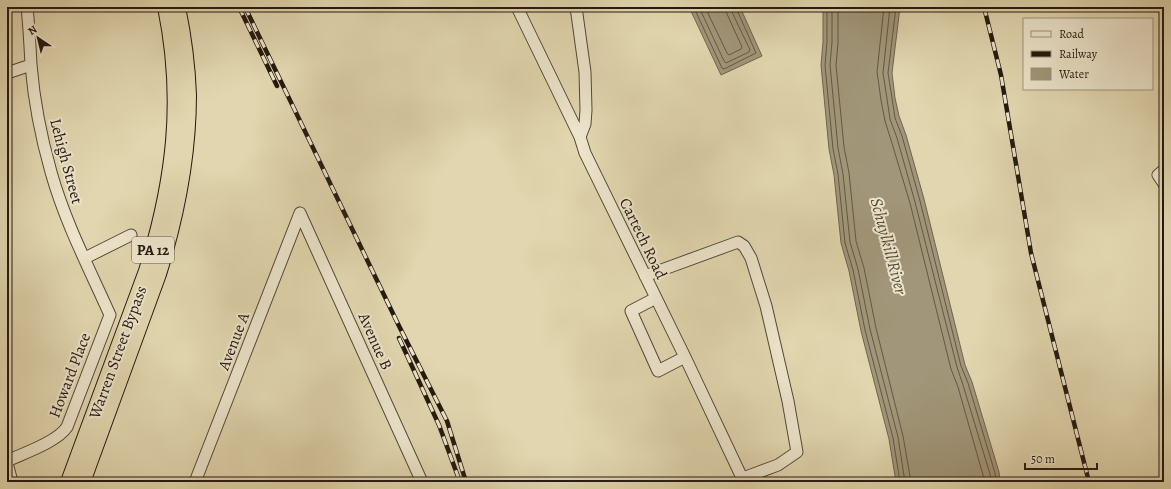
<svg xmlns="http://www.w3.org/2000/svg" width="1171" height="489" font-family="Alegreya,serif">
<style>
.water{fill:#a19679;stroke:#6f644f}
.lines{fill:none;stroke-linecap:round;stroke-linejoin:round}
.shore{stroke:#625844;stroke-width:1}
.minor-casing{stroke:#534838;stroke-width:13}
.highway-casing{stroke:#241910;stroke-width:18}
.minor{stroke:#ece4cb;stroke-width:11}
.highway{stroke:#e1d6af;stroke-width:16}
.rail-casing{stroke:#241910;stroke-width:4.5}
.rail{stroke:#ece4cb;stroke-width:3;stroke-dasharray:9;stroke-linecap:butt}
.labels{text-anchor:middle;stroke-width:4;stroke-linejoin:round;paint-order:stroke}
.shield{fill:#ece4cb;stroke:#605648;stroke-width:1}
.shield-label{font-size:15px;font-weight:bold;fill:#241910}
.street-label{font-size:16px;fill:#241910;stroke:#ece4cb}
.water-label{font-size:17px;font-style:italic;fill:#564b3a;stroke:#ece4cb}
</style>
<rect width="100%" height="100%" fill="#e1d6af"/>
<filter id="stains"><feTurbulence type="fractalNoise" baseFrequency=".005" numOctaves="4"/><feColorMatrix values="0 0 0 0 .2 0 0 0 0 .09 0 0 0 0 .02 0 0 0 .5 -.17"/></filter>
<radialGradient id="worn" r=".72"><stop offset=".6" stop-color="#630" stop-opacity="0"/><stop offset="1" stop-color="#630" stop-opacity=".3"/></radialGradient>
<path class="water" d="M694,7H740L762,56L721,75L690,9Z
M823,7H900L892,73L895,98L899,116L906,135L924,199L965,365L972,382L999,472L1000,482H896L889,439L861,331L849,271L841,243L834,175L829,149L821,65L823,42Z"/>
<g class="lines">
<path class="shore" d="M694,7L695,10L722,68L724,69L756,53L737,10V7
M699,7L724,61L726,63L749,52L750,50L732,12L731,7
M705,7L727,53L729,55L741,49L742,47L727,14L725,7
M827,7V42L825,65L833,149L838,174L845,243L853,270L865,330L893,438L900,482
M832,7V42L830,65L838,148L843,174L850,242L858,269L870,329L898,437L905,482
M838,7V43L836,65L844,147L849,173L856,241L864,268L876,328L903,436L911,482
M884,7L877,72L881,100L885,121L891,140L910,203L951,369L958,387L985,482
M890,7L883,73L887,99L890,119L897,138L915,202L957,367L963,385L990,474L991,482
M896,7L888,73L892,98L895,118L902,136L920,201L961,366L968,383L995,473L996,482"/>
<defs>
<path id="minor" d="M517,7L580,137L585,153L685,357L744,482
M576,7L585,72L586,110L585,124L580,137
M7,73L31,65
M1164,170L1158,175L1164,184
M300,213L422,482
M85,258L131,235
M645,276L738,242L744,246L751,258L766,306L788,401L797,452L778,465L743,478
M656,298L631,311L658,371L685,357
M7,461C24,453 57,442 67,427L110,315C89,268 65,222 51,172C41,137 34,101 31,65C30,45 29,26 27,7
M7,463L12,482
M195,482L300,213"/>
<path id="highway" d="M69,482L147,271C175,181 185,100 166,7
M82,482L158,274C176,216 188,156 188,95C187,65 183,36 177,7"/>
</defs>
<use href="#minor" class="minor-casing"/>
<use href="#highway" class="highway-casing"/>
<use href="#minor" class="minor"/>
<use href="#highway" class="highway"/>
<defs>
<path id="rail" d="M239,7L277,86
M245,7L399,326L447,421L466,482
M984,7L1001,75L1031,253L1089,482
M399,338L439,425L460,482"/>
</defs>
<use href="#rail" class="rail-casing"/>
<use href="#rail" class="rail"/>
</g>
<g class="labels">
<rect class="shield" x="132" y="237" width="42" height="26" rx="3"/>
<g class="shield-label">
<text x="153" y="255">PA 12</text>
</g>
<g class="street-label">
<text transform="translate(67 161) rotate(75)" y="6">Lehigh Street</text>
<text transform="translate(644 238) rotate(64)" y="6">Cartech Road</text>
<text transform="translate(233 341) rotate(-69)" y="6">Avenue A</text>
<text transform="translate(376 341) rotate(66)" y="6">Avenue B</text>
<text transform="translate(117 352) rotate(-70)" y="6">Warren Street Bypass</text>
<text transform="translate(69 375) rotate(-69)" y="6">Howard Place</text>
</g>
<g class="water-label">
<text transform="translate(889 246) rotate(75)" y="6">Schuylkill River</text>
</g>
</g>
<rect width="1171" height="489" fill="none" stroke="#e1d6af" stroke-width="24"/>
<rect x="8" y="8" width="1155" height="473" fill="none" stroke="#241910" stroke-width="2"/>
<rect x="12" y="12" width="1147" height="465" fill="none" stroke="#241910"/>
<rect x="1023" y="18" width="130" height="72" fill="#ece4cb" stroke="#9c9380"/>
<rect x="1031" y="31" width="20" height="6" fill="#ece4cb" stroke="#9c9380"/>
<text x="1059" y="38" font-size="12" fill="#241910">Road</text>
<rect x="1031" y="51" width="20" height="6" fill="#241910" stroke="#9c9380"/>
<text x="1059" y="58" font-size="12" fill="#241910">Railway</text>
<rect x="1031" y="68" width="20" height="12" fill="#a19679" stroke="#9c9380"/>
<text x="1059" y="78" font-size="12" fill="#241910">Water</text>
<g transform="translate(38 38) rotate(325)" stroke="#ece4cb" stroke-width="3" paint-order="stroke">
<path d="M0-3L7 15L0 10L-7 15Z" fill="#241910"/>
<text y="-6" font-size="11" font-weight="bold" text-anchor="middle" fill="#241910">N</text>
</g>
<path d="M1025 463v6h72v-6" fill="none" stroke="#241910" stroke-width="2"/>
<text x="1031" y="463" font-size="12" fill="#241910" stroke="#ece4cb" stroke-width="3" paint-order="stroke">50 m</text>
<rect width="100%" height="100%" filter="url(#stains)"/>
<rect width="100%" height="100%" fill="url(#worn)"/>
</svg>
